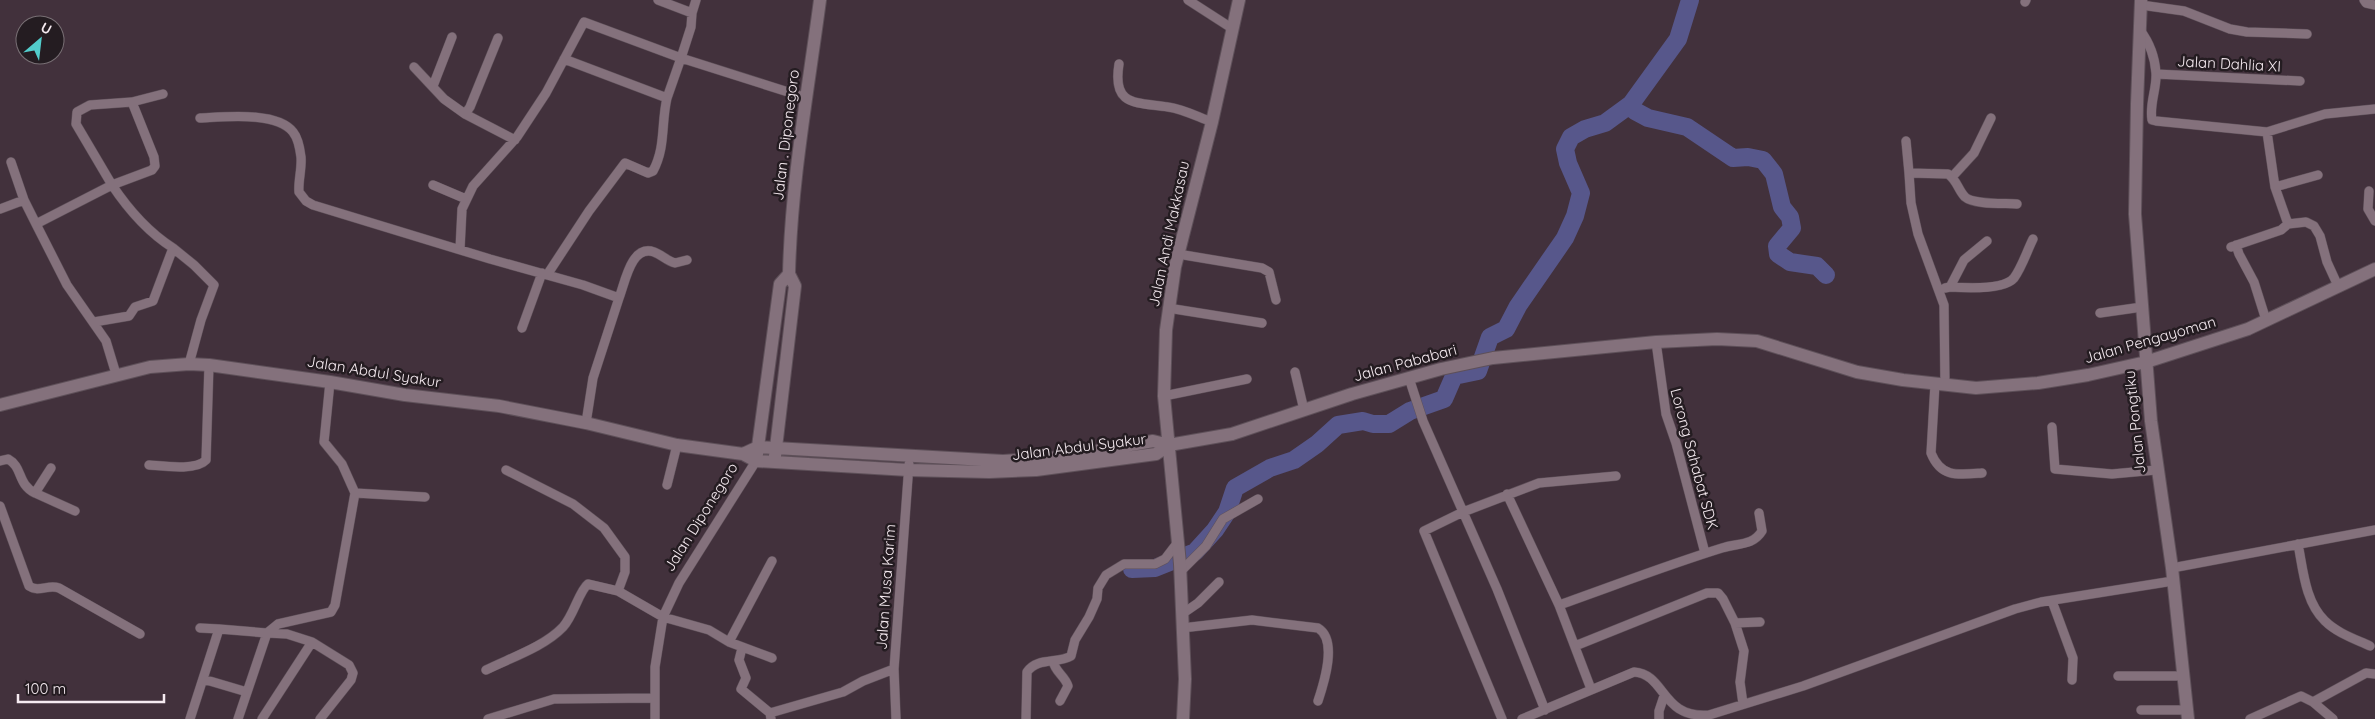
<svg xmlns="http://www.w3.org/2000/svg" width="2375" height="719" font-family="Quicksand,sans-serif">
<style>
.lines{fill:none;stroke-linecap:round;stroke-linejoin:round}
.river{stroke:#57578b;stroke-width:18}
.street-casing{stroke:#5e5059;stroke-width:10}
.secondary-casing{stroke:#5e5059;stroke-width:14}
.street{stroke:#84717c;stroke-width:9}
.secondary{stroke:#84717c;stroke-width:12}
.labels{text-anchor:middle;stroke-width:5;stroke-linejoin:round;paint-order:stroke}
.street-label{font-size:15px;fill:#f6ebf1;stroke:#241c21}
</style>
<rect width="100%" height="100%" fill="#42313c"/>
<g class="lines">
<path class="river" d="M1631,104L1635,111L1648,118L1687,127L1733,158L1748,157L1763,160L1774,174L1782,207L1790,217L1792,228L1777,246L1778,254L1790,262L1817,266L1826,275
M1132,569L1155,568L1195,552L1215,530L1227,512L1235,488L1270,468L1294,460L1317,444L1338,425L1363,421L1373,424H1389L1410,411L1444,399L1454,376L1478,371L1490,337L1506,329L1518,306L1565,238L1575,216L1581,193L1568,163L1565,149L1571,137L1585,129L1605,123L1631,104L1678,39L1690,0"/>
<defs>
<path id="street" d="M658,0L692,13
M696,0L692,13L691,27L681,58L807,98
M1188,0L1233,29
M2364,0L2366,3L2375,5
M2025,2L2026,0
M2141,5L2184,11L2230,29L2247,32L2307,34
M2140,30C2149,42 2155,58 2156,73C2157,89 2149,104 2152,120L2156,121L2267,132L2325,114L2375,109
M498,38L470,107L465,114L515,140
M1119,64C1112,107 1136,102 1168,107C1183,109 1198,117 1212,122
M414,67L444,99L465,114
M2156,74L2300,81
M433,86L452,37
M132,102L163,94
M200,118C224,117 277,111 293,132C298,138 300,149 301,157C302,169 298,181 299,192L306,201L313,205L490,259L583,285L619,298L593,378L586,423
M1906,141L1909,173
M11,162L24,200L36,224L67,285L106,341L116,374
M1952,177L1974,153L1991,118
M433,185L466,199
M2275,187L2318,175
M2369,191L2368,209L2375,221
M0,209L24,200
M36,224L112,185L76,124L77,112L90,105L132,102L154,157L155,166L152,170L112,185C128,209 148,232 173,248L153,301L135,307L129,316L94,322
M2288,224L2306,222L2314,226L2320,236L2327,262L2338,286
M2236,245L2239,254L2254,282L2266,320
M2231,247L2281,230L2288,224L2275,187L2267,132
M173,248L194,265L214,285L201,320L189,364
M460,249L462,209L473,186L517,137L546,93L584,22L681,58L667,98
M1178,254L1262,268L1269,272L1276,300
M547,275L589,211L625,163L648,173L653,171C666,147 661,123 667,98L564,59
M1950,287C1965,288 2004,290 2014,278C2022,267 2027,251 2033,239
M1945,288L1950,287L1964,260L1987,241
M619,298C625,283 631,244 654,252C662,255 667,261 675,263L687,260
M1168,308L1262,323
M2100,313L2142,307
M522,328L542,273
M1656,342L1666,414L1676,443L1705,553
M1295,372L1304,410
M1409,378L1423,421L1497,589L1545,710
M1935,384L1931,453C1941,478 1958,475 1982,473
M1945,385L1944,305L1918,234L1911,203L1909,173L1948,174C1957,180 1958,190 1965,197C1974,205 2005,203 2017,204
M1164,396L1247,379
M2052,427L2055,469L2112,474L2156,470
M0,461L8,459C23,467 17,484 35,493L51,468
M149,465C163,466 196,471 206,460L209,365
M506,470L573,504L604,528L625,557V572L618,591
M667,485L677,445
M35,493L75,511
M355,493L425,497
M1507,494L1559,605C1613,586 1667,565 1722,548C1737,543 1753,546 1762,531L1759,513
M0,506L29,586C39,593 48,584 59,588L140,634
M2298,544C2303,569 2305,602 2325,621C2337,633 2355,639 2370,646
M2172,568L2375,530
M1181,571L1206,546L1223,519L1258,499
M2052,601L2073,658L2072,680
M1559,605L1591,689
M1182,614L1198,603L1219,582
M1735,623L1760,622
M1182,628L1252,620L1318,628C1338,640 1324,683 1318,701
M219,629L267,633L238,719
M267,633L278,624L331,612L335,605L355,493L342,464L324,442L330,382
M267,633L287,634L312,642
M729,642L772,658
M1575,646L1707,593H1718L1723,599L1735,623L1744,651L1740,682L1743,704
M742,648L739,660L746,678L741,689L770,713
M1053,661C1055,672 1065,676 1068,686L1060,701
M486,670C510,658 544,647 563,627C574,615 579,591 588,584L618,591L663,617L709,630L729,642L772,561
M2118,676H2183
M203,679L247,692
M2313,702L2366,673L2375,674
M2141,710H2187
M190,719L219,629L200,628
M262,719L312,642L349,665L353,673L351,680L320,719
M488,719L554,699L654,698
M655,719V667L663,617L679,583L756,461
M771,719L770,713L843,692L863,681L894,669
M896,719L894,669L909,464
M1026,719L1027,672C1037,657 1058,664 1071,656L1075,640L1089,617L1097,599L1098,588L1106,575L1124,564H1155L1165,559L1178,542
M1502,719L1424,531L1463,512L1539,483L1616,476
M1522,719L1634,672C1666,674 1661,719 1709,715L1803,686L2015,609L2041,602L2173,581
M1659,719V711L1664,696
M2250,719L2301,696L2313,702L2333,719"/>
<path id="secondary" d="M2141,0L2137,104L2135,214L2151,421L2172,568L2188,719
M789,274C791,183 808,91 820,0
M0,405L150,367L189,364L209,365L330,382L405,395L499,406L586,423L677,445L743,454L756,461L908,470L989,472L1036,470L1156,454L1169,445L1232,434L1352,394L1441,369L1493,358L1656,342L1717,339L1757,341L1857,372L1903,380L1976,388L2038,383L2088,375L2146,362L2248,329L2375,269
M743,454L758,447L1003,461L1063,457L1153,441L1169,445
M757,454L780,284L789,274
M775,456L795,286L789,274
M1183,719L1185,679L1180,564L1164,396L1166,330L1175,267L1212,122L1239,0"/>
</defs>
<use href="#street" class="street-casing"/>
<use href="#secondary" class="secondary-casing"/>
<use href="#street" class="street"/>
<use href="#secondary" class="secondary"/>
</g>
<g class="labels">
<g class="street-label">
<text transform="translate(2229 64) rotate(3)" y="5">Jalan Dahlia XI</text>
<text transform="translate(786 135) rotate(-83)" y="5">Jalan . Diponegoro</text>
<text transform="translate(1169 234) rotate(-78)" y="5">Jalan Andi Makkasau</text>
<text transform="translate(2150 340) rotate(-16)" y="5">Jalan Pengayoman</text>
<text transform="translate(1405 363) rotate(-15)" y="5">Jalan Pababari</text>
<text transform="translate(374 372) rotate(9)" y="5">Jalan Abdul Syakur</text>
<text transform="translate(2135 422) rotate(-96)" y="5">Jalan Pongtiku</text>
<text transform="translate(1079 447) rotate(-7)" y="5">Jalan Abdul Syakur</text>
<text transform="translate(1694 459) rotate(75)" y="5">Lorong Sahabat SDK</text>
<text transform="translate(701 517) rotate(-58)" y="5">Jalan Diponegoro</text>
<text transform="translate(886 587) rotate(-86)" y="5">Jalan Musa Karim</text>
</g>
</g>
<g transform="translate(40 40) rotate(28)"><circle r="24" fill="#241c21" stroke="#786f74"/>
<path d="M0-4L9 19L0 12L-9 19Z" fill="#52cdcc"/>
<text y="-8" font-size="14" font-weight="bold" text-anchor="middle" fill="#f6ebf1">U</text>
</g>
<path d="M18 694v8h146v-8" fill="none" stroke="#f6ebf1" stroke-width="2.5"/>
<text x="25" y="694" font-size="15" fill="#f6ebf1" stroke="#241c21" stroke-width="4" paint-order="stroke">100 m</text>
</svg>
